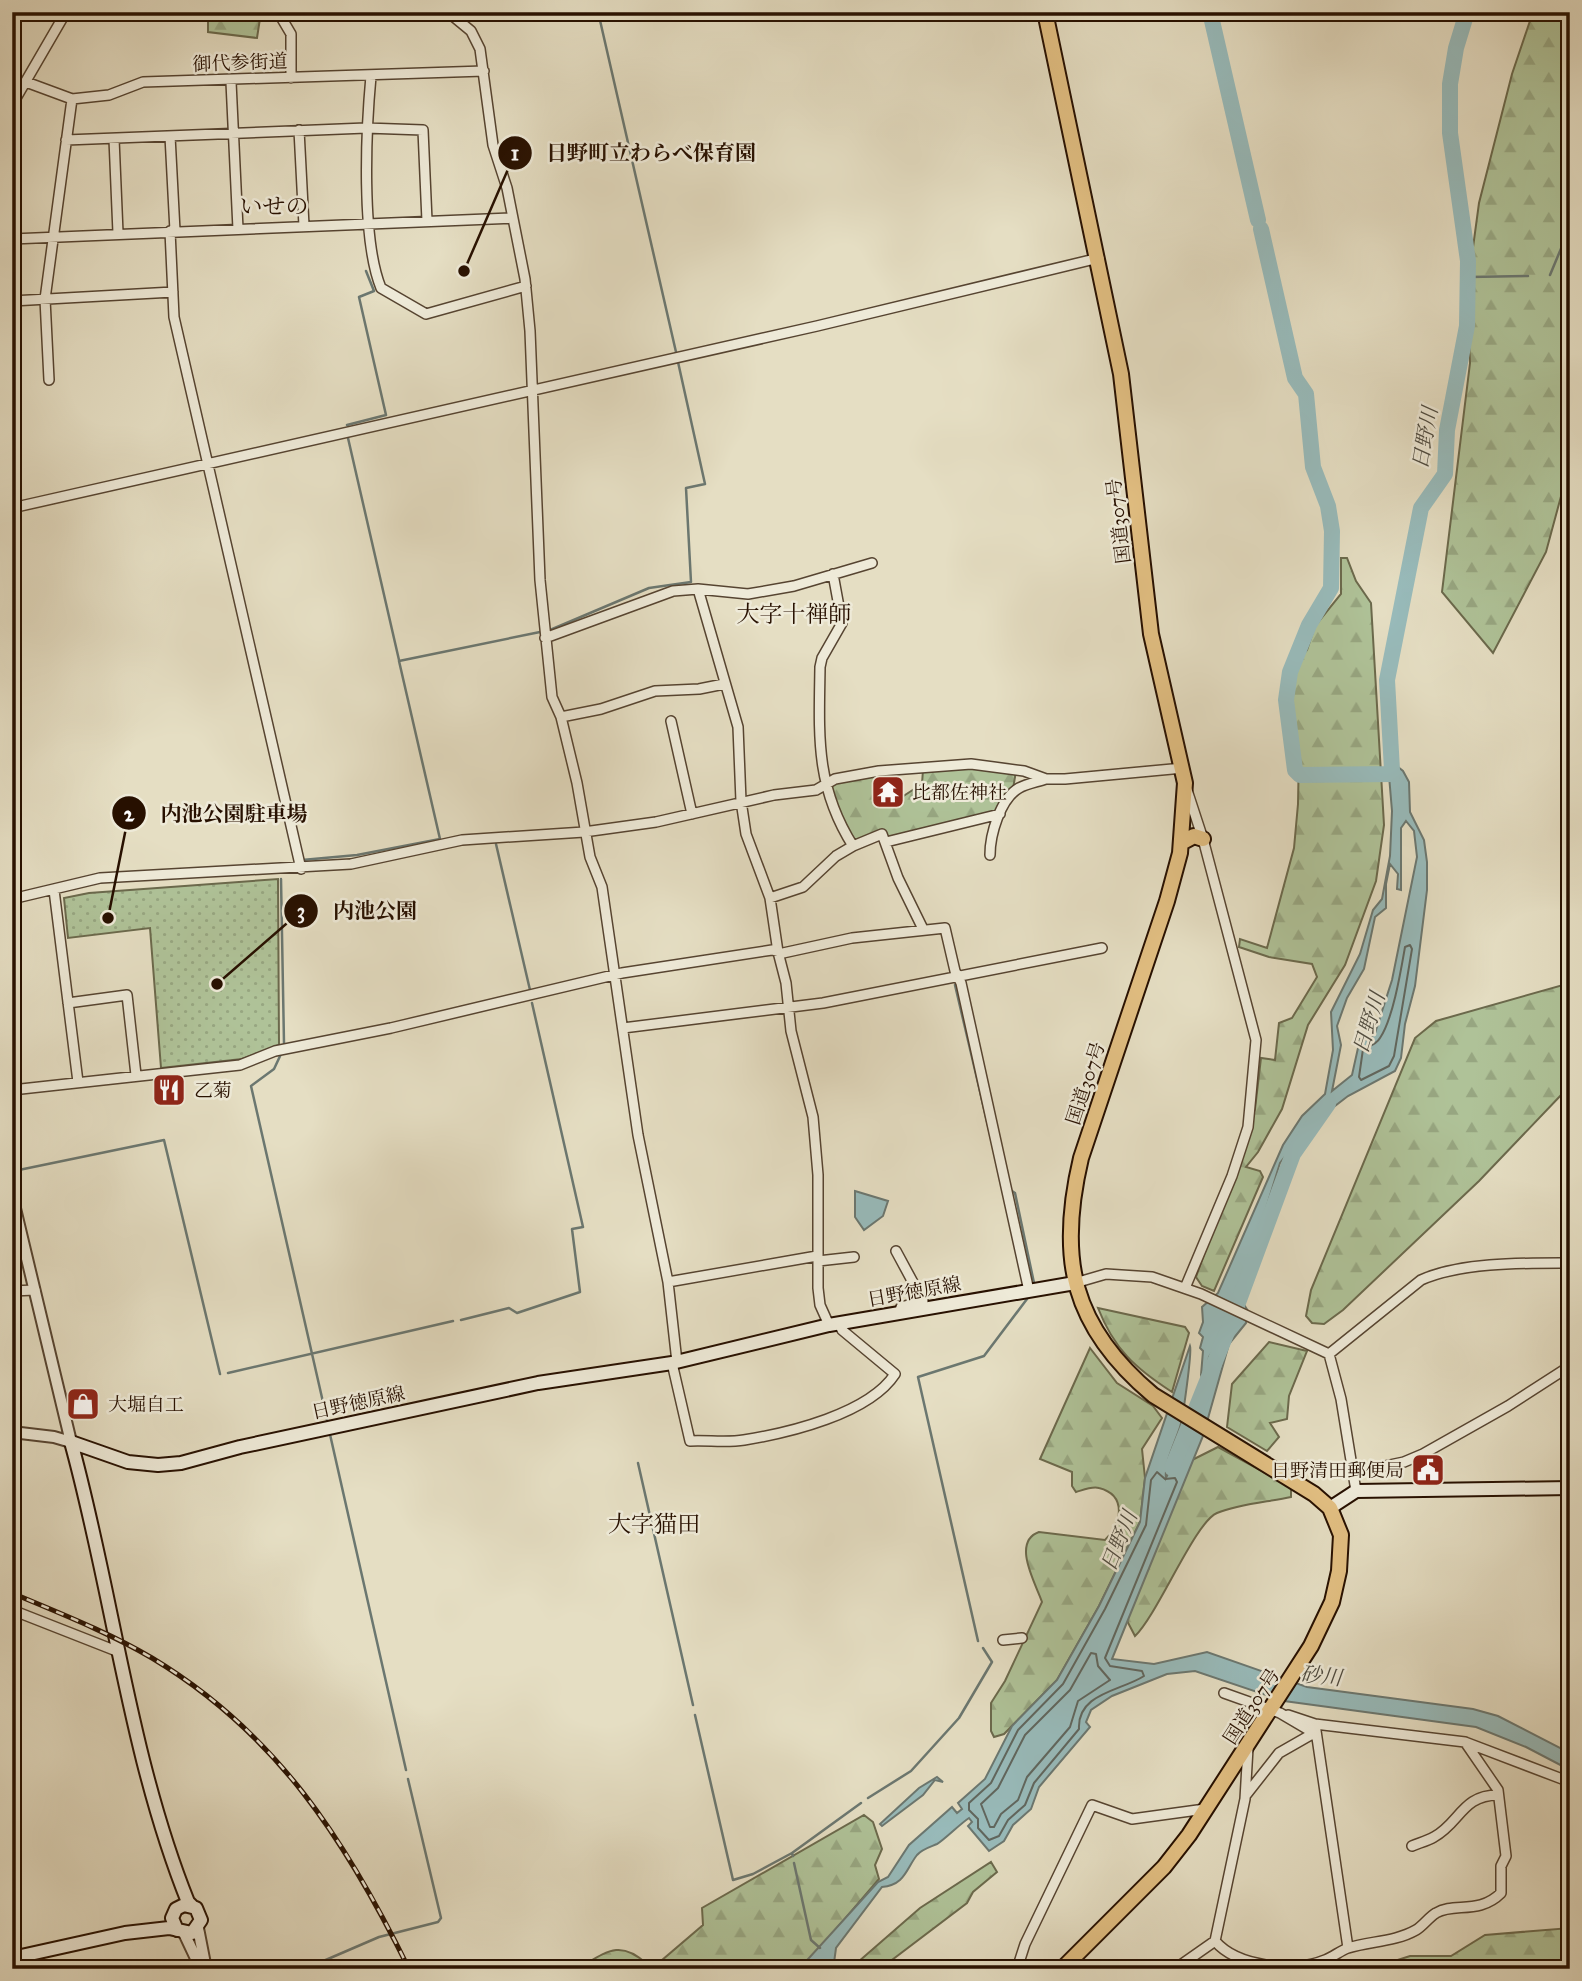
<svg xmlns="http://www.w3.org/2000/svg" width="1582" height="1981" font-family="'IM FELL Great Primer','Noto Serif JP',serif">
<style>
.grass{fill:url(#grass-dots);stroke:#6b694c;stroke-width:2}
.forest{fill:url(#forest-firs);stroke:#6b694c;stroke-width:2}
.water{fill:#98bbbb;stroke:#6b7770;stroke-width:2;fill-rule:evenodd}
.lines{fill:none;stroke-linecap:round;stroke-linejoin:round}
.shore{stroke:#60665e;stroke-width:2}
.stream{stroke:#6b7770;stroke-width:2.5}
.river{stroke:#98bbbb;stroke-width:16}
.minor-casing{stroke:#564431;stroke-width:12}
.tertiary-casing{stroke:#564431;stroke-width:14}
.secondary-casing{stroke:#271000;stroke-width:16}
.trunk-casing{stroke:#271000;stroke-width:18}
.minor{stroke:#eeead8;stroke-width:9}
.tertiary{stroke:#eeead8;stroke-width:10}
.secondary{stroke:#eeead8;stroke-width:12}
.trunk{stroke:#e2bf82;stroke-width:14}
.rail-casing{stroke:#271000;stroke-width:5}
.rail{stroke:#eeead8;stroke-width:2.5;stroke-dasharray:8;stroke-linecap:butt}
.labels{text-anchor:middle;stroke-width:5;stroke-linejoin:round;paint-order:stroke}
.street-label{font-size:19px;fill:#271000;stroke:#eeead8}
.poi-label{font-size:19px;fill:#271000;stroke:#eeead8;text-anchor:start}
.water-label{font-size:21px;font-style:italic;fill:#4f4c41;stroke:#eeead8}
.quarter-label{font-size:23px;fill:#271000;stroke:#eeead8}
.leader{fill:none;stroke:#271000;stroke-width:2.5}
.callout-dot{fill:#271000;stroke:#eeead8;stroke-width:2.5}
.mark-label{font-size:21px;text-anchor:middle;font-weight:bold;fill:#fff}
.callout-label{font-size:21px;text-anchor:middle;font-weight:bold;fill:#271000;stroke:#eeead8;stroke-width:5;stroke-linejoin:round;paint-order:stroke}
</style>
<defs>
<pattern id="grass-dots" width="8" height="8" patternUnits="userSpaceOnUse" patternTransform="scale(1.75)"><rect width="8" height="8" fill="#afc298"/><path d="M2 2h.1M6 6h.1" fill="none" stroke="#97a681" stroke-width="1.8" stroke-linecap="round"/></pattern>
<pattern id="forest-firs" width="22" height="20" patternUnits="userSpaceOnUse" patternTransform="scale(1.75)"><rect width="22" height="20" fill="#afc298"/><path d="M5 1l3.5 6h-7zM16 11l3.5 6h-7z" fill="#97a681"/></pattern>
</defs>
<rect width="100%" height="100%" fill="#e5dec3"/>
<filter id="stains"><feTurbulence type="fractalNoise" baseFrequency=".00286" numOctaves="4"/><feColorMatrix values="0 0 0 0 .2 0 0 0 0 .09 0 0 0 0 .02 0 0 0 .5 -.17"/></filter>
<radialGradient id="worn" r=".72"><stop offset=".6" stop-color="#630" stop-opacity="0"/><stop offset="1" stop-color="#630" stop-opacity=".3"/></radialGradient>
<path class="grass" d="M278,879L279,1045L242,1059L161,1068L150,928L68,938L64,898L89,893Z"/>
<path class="forest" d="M208,12H261L257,38L208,32Z
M1533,12H1570V198L1561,230V284L1570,329V463L1546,552L1493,653L1442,592L1470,363L1467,292L1479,203L1512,74Z
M1341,558H1347L1356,581L1371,603L1384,825L1376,881L1345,965L1308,1025L1282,1109L1258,1152L1246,1167L1260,1171L1263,1177L1214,1291L1202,1286L1196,1277L1255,1109L1261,1058L1275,1060L1279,1023L1292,1018L1317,977L1312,964L1269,957L1239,947L1240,939L1267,948L1294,848L1298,804L1299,751L1290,698L1295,663L1307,650L1315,626L1341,594Z
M971,767L1016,771L1013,789L997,811L889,838L882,831L855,843L840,821L828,786L839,779L888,771V782L875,789L882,805L891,804L922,784L923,770Z
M1570,983V1084L1563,1093L1479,1181L1343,1310L1324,1324L1312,1323L1306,1316L1311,1290L1415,1038L1436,1021Z
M1098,1308L1185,1327L1189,1333L1172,1392C1135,1368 1114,1349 1098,1308Z
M1269,1342L1307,1351L1289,1396L1287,1419L1270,1423L1279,1437L1267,1451L1227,1427L1232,1384Z
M1090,1348L1117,1383L1153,1406L1162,1418L1142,1449L1145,1478L1140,1522L1099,1606L1057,1680L1004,1734L994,1737L991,1731V1703L1005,1681L1042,1602C1036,1584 1011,1542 1039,1532L1105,1540C1122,1524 1127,1495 1099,1488C1092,1486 1083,1490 1076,1492L1072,1486V1472L1040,1459Z
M1218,1447L1291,1487V1497C1268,1502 1239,1504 1217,1513C1195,1522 1158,1614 1135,1636L1124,1615L1180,1466Z
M864,1815L873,1822L882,1849L875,1865L879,1879L802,1969H577C605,1953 619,1938 647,1964L662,1960L703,1925L702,1908Z
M991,1862L997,1872L973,1892L967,1903L880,1969H850L920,1908Z
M1570,1928V1969H1385V1964L1410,1956H1451L1485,1935Z"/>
<path class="water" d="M1390,751L1393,763L1403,771L1409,782L1410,812L1424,840L1427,862V890L1415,986L1405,1024L1401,1058L1395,1071L1348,1096L1309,1126L1280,1163L1242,1287L1243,1303L1248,1311L1246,1323L1229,1344L1203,1436L1112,1659L1154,1664L1207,1652L1307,1687L1473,1709L1498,1716L1570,1753V1770L1526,1747L1476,1727L1284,1701L1195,1671L1167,1674L1112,1696L1091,1710L1086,1722L1090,1727L1039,1787L1031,1809L1013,1825L1004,1841L989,1851L968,1826L972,1822L969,1818C961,1823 943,1841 937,1844C930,1847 922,1849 917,1855C906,1869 905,1885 882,1887L836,1948L834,1963L830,1969H799L878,1882L888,1877L909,1845L952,1807L957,1813L962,1809L958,1803L985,1779L1012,1726L1057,1680L1099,1606L1140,1522L1145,1478L1190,1346C1192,1352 1183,1418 1180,1427C1175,1443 1164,1463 1166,1478L1190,1427L1204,1385L1201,1375L1203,1351L1200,1348L1203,1337L1199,1333L1203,1322L1202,1307L1218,1293L1283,1145L1302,1116L1325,1094L1333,1050L1331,1012L1360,954L1373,910L1382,899L1390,856L1392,811L1387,752ZM1406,821L1414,831L1417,857L1392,980L1375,1033L1369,1040L1360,1039L1352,1075L1332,1091L1341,1045L1337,1026L1347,998L1364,969L1375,917L1386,908V884L1390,864L1398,874L1397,889L1401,890V828ZM1223,1334L1226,1341L1211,1379L1207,1374L1209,1357Z
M855,1191L888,1201L883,1216L864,1230L855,1217Z
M937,1777L943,1782L935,1780L923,1795L882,1826L880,1824L919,1788Z"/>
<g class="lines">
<path class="shore" d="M1410,945L1412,949L1394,1056L1389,1066L1361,1080L1359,1077L1363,1049C1369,1046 1376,1045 1380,1038C1393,1019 1401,970 1405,947Z
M1157,1472L1165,1479L1175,1478L1177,1482L1105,1658L1110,1666L1142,1671L1144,1676C1121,1691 1077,1693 1079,1729L1034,1783L1025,1805L1008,1820L999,1836L989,1840L978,1828V1819L969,1810V1803L991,1783L1018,1730L1063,1684L1105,1609L1146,1525L1151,1480Z
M1091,1653L1096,1654L1098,1666L1110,1680L1078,1701L1070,1727L1027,1777L1018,1800L1001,1814L994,1827H990L981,1804L998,1788L1025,1735L1070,1690Z"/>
<path class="stream" d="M599,16L676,352
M1550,275L1570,227
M1469,277L1528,276
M347,425L386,415L359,297L374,291L366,271
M348,438L399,660
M550,630L649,588L691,582L686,488L705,484L678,362
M496,844L530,990
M302,860L357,855L440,839L399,661L540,632
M281,879L284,1043
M955,985L1002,1185
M281,1054L274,1069L251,1086L328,1424
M14,1171L164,1140L220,1374
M1012,1191L1015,1193L1034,1283
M461,1320L509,1308L517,1313L580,1292L572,1229L583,1227L532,1003
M228,1373L453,1321
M329,1430L406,1770
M638,1463L693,1705
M978,1641L918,1377L984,1356L1027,1299
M695,1715L733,1880L753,1874L792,1853
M868,1798L911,1771L959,1718L992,1662L983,1648
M793,1856L792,1853L861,1803
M794,1863L811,1940L820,1948
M293,1969L321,1962L379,1937L438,1922L441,1918L408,1779"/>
<path class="river" d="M1210,12L1258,220
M1261,229L1295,378L1306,394L1313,467L1328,506L1332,531L1331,588L1309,625L1290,672L1286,700L1295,770L1300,775L1393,774
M1392,770L1387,680L1421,508L1445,474L1447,430L1467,326L1468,261L1450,133V84L1456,48L1467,12
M1172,1468L1229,1327L1293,1154L1328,1104"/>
<defs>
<path id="minor" d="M278,12L291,34V78
M448,12L471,31L480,49L493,145L507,188L525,279L530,331L540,580L552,697L561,717L577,783L590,857L602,887L638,1135L668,1282L677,1362
M371,76C366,130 361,239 381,288L426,314L526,286
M26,82L72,99L109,95L143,82L484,71
M231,82L238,229
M12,105L66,12
M299,130L304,226
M170,136L175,231
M114,139L118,233
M66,140L366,128L423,130L427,221
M170,231L174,317L301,869
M12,239L513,218
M12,301L173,292
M49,380L45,299L72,99
M12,508L817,326L1099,258
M833,574L842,623L822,658L820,667C819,735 815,786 853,846L882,834L898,878L923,929
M698,589L738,727L741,801L746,834L770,898L778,952L786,983L791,1031L813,1117L818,1175V1288L820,1305L829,1325
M545,638L673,591L698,589L748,594L794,586L872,563
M561,717L601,709L655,691L699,689L724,684
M671,721L692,814
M886,842L1000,814
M990,855C990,835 1000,799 1019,788C1026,784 1037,782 1046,779
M54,890L78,1082
M770,898L803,887L836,856L853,846
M12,899L100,878L351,864L462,840L584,832L656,822L774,795L816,790L835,779L879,771L971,764L1024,771L1046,779H1065L1183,768
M68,1003L127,995L136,1075
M623,1028L823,1003L1102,948
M12,1090L240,1065L275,1051L391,1028L622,973L772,950L783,953L852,938L945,928L955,971L961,983L1029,1291
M1570,1095L1567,1099L1570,1109
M896,1251L923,1301L901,1307L900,1311
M818,1261L854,1257
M668,1282L817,1256
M1075,1283L1106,1274L1152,1277L1201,1294L1329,1354L1341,1399L1356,1491
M1185,1288L1232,1176L1248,1127L1256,1040L1203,839L1187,790
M12,1291L35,1290
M1329,1354L1421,1280C1461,1262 1525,1263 1570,1263
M672,1363L690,1441C707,1440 727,1443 744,1440C788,1433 869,1414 895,1374L842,1330L839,1323
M1356,1472L1404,1462L1423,1454L1508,1406L1570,1366
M12,1610L119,1652
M1003,1640L1022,1638
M1224,1693L1280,1713L1314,1733
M1288,1715L1315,1724
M1246,1795L1279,1753L1314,1733
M1412,1846C1419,1843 1427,1841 1434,1837C1460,1823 1462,1795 1498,1795
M1215,1941C1237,1967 1294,1973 1325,1960C1333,1957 1340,1951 1348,1948C1370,1941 1395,1942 1416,1930C1423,1926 1429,1917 1436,1913C1454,1902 1479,1915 1501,1893V1866L1506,1856L1498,1790L1465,1742
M1348,1948L1315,1724L1465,1742L1570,1782
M1017,1969L1025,1944L1092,1805L1132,1819L1205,1809
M1175,1969L1215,1941L1245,1799L1248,1748"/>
<path id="tertiary" d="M12,1196L71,1442
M12,1432L54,1437L71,1442
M198,1928L206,1969
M184,1933L201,1969"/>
<path id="secondary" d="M71,1442L128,1462L158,1465L181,1463L240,1447L538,1383L672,1363L829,1325L1075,1283
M71,1442C113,1594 129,1755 188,1902L192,1906
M1330,1508L1356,1491L1570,1488
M12,1958L125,1933L169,1928L192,1933L201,1920L196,1908L184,1905L176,1909L172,1918L177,1930"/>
<path id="trunk" d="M1045,12L1121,374L1151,634L1185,783L1180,853L1167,901L1081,1158C1057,1259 1072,1327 1153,1395L1314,1494L1330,1508L1341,1535L1339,1571L1332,1602L1311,1646L1189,1835L1164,1867L1062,1969
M1181,843L1194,836L1203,839"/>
</defs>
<use href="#minor" class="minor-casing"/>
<use href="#tertiary" class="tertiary-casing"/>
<use href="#secondary" class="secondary-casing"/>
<use href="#trunk" class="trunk-casing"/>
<use href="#minor" class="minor"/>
<use href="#tertiary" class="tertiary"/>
<use href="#secondary" class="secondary"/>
<use href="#trunk" class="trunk"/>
<defs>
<path id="rail" d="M12,1593C59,1613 108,1632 152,1658C277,1733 346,1841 409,1969"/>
</defs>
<use href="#rail" class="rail-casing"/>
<use href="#rail" class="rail"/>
</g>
<defs>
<symbol id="temple-square" viewBox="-11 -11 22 22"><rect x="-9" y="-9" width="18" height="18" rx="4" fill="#8f2418" stroke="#eeead8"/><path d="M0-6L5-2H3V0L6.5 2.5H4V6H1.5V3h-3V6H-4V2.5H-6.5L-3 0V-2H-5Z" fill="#fff"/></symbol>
<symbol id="restaurant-square" viewBox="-11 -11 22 22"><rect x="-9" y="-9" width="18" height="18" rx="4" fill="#8f2418" stroke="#eeead8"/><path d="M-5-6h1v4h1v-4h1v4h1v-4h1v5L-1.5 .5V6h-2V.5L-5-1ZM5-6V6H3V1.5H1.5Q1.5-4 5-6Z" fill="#fff"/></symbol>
<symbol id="shop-square" viewBox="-11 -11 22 22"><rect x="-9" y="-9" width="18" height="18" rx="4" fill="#8f2418" stroke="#eeead8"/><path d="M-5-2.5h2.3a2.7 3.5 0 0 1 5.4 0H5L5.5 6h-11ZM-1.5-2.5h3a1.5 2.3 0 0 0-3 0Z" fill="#fff"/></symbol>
<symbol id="civic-square" viewBox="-11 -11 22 22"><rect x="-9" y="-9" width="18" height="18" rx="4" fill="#8f2418" stroke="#eeead8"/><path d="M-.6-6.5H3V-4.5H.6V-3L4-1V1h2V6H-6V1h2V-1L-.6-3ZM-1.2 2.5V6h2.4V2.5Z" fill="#fff"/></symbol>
</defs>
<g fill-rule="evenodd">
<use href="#temple-square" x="869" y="773" width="38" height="38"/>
<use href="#restaurant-square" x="150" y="1071" width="38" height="38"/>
<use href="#shop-square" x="64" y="1385" width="38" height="38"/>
<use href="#civic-square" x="1409" y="1451" width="38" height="38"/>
</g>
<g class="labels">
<g class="street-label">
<text transform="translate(240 62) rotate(-2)" y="7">御代参街道</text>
<text transform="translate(1118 521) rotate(-97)" y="7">国道307号</text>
<text transform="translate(1085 1083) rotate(-72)" y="7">国道307号</text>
<text transform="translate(914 1291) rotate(-10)" y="7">日野徳原線</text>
<text transform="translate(358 1402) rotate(-12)" y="7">日野徳原線</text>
<text transform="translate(1251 1706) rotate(-57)" y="7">国道307号</text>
</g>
<g class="poi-label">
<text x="912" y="799">比都佐神社</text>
<text x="194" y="1097">乙菊</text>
<text x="108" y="1411">大堀自工</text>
<text x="1404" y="1477" text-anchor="end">日野清田郵便局</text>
</g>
<g class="water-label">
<text transform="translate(1425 438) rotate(-80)" y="7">日野川</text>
<text transform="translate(1369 1023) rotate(-73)" y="7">日野川</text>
<text transform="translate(1119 1541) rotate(-68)" y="7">日野川</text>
<text transform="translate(1321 1676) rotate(6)" y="7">砂川</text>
</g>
<g class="quarter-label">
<text x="274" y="214">いせの</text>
<text x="794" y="622">大字十禅師</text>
<text x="654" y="1532">大字猫田</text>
</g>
</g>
<path class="leader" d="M464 271L515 153M108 918L129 813M217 984L301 911"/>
<g class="callout-dot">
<circle cx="464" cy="271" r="7"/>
<circle cx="108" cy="918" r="7"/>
<circle cx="217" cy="984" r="7"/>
<circle cx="515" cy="153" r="18"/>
<circle cx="129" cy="813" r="18"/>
<circle cx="301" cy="911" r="18"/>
</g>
<g class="mark-label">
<text x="515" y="160">1</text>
<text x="129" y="821">2</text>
<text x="301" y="918">3</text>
</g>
<g class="callout-label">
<text x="651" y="160">日野町立わらべ保育園</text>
<text x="234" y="821">内池公園駐車場</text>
<text x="375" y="918">内池公園</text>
</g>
<rect width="1582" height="1981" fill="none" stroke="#e5dec3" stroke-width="42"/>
<rect x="14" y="14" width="1554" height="1953" fill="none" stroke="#271000" stroke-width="3.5"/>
<rect x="21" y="21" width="1540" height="1939" fill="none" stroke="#271000" stroke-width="2"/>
<rect width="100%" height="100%" filter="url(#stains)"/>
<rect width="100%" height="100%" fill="url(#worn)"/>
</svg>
